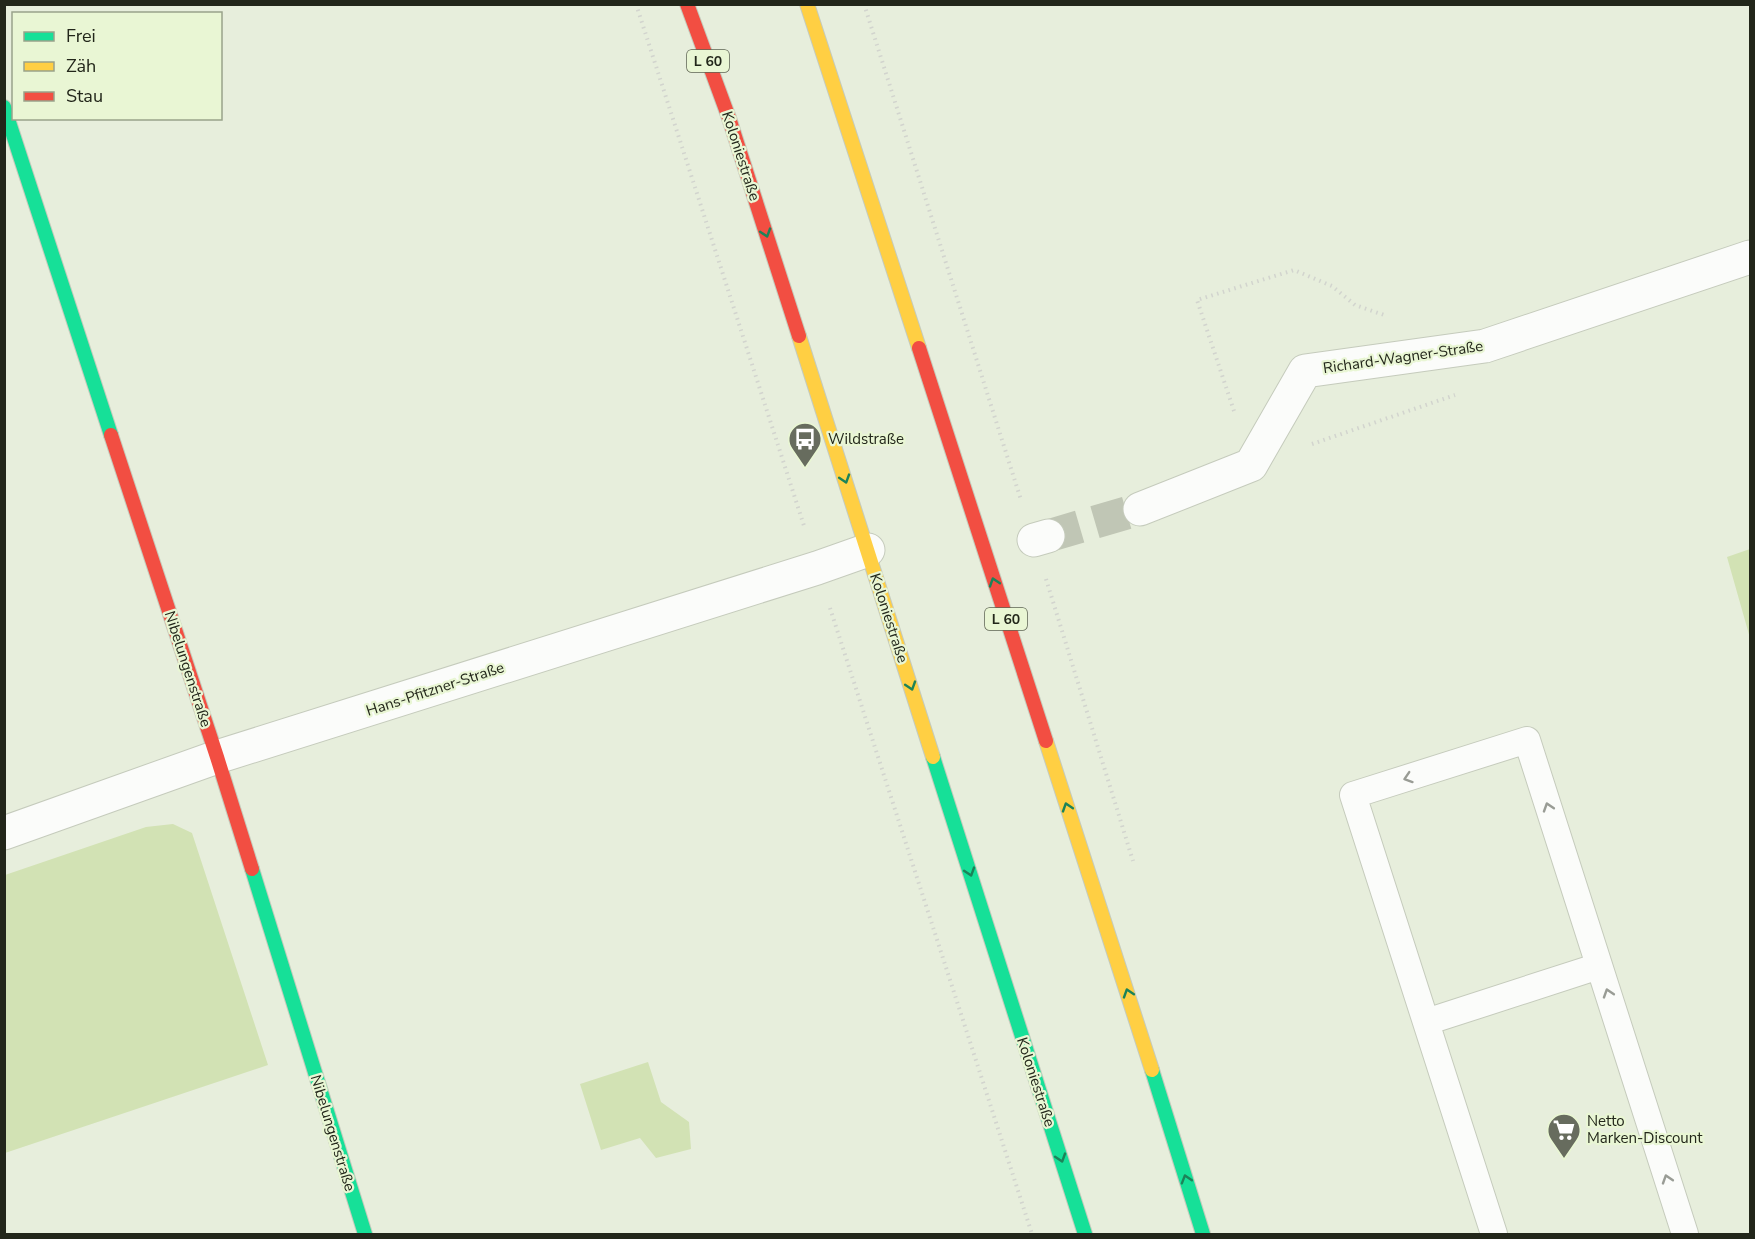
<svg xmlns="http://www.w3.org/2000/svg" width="1755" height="1239" font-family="'Nunito Sans',sans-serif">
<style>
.green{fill:#d2e2b4}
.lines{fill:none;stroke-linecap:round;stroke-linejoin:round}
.street-tunnel{stroke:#c0c6b5;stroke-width:33;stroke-dasharray:33 16;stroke-linecap:butt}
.lane-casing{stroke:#c5cbbc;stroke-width:28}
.street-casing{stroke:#c5cbbc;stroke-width:35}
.fast-casing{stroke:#c5cbbc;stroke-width:16}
.slow-casing{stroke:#c5cbbc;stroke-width:16}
.jam-casing{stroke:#c5cbbc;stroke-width:16}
.path{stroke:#d2d4ce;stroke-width:4;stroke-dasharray:1.5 4.5;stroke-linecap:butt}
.lane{stroke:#fbfcfa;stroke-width:26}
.street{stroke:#fbfcfa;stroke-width:33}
.fast{stroke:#16e098;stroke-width:14}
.slow{stroke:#ffcf43;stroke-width:14}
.jam{stroke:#f24e42;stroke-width:14}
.oneway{stroke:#1c8359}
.oneway2{stroke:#999c95}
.labels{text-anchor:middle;stroke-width:4.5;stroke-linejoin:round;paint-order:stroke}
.shield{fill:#e9f6d4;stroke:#5e6452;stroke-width:1.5}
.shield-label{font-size:14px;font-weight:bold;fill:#22261a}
.street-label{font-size:15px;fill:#22261a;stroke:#e9f6d4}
.poi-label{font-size:15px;fill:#22261a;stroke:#e9f6d4;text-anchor:start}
</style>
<rect width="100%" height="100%" fill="#e7eedc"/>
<path class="green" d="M1750,549V638L1727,557Z
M173,824L192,833L268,1065L5,1153V875L146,827Z
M648,1062L661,1102L689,1122L691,1149L656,1158L640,1138L601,1150L580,1084Z"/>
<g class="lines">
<path class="street-tunnel" d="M1048,536L1140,509"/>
<defs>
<path id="lane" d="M1426,1022L1599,966
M1494,1234L1353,795L1527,740L1685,1234"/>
<path id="street" d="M1140,509L1251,465L1305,371L1485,346L1750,257
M1034,540L1048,536
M4,833L217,757L817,568L868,550"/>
<path id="fast" d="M4,107L111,435
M933,757L1085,1234
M252,869L365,1234
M1152,1070L1203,1234"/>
<path id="slow" d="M807,4L919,348
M799,336L933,757
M1046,741L1152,1070"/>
<path id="jam" d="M687,4L729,118L799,336
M919,348L1046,741
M111,435L217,757L252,869"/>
</defs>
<use href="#lane" class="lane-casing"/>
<use href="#street" class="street-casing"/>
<use href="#fast" class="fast-casing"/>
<use href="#slow" class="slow-casing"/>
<use href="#jam" class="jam-casing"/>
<path class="path" d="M636,4L805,529
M864,4L1021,500
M1234,411L1197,300L1294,270L1332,286L1355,305L1387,316
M1312,444L1455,395
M1046,579L1133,861
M830,608L1032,1234"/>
<use href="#lane" class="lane"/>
<use href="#street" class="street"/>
<use href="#fast" class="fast"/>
<use href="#slow" class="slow"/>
<use href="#jam" class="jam"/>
</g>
<defs><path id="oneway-chevron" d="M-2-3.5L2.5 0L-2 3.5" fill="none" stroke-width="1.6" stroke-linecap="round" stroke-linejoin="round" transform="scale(1.5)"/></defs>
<g class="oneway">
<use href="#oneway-chevron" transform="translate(766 233) rotate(72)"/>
<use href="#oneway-chevron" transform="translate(845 479) rotate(72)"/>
<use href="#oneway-chevron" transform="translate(994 582) rotate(-108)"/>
<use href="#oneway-chevron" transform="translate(911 686) rotate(72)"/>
<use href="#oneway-chevron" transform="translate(1067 807) rotate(-108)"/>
<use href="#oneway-chevron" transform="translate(970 872) rotate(72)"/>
<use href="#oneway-chevron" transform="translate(1128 993) rotate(-108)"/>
<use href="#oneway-chevron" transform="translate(1061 1158) rotate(72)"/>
<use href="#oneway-chevron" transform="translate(1186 1179) rotate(-107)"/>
</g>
<g class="oneway2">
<use href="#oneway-chevron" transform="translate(1408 778) rotate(162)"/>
<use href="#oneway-chevron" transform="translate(1548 807) rotate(-108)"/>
<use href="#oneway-chevron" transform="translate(1608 993) rotate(-108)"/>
<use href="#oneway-chevron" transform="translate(1667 1179) rotate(-108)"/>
</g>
<defs>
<symbol id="bus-pin" viewBox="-11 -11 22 30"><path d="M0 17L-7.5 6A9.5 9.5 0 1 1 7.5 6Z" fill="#676c5e" stroke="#e9f6d4"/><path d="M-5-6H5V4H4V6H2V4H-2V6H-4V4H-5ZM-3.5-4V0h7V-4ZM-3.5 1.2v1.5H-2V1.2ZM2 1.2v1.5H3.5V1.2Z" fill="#fff"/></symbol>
<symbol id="supermarket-pin" viewBox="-11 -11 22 30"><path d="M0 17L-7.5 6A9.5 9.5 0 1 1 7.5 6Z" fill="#676c5e" stroke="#e9f6d4"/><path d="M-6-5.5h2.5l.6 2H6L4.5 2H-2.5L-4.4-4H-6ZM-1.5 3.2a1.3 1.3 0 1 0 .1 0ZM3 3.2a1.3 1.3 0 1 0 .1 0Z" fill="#fff"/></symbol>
</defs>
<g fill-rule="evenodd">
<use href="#bus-pin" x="786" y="420" width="38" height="52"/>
<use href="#supermarket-pin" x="1545" y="1111" width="38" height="52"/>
</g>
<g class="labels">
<g class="shield">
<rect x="687" y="50" width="42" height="22" rx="4.5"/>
<rect x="985" y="608" width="42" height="22" rx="4.5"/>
</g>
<g class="shield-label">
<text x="708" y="66">L 60</text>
<text x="1006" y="624">L 60</text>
</g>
<g class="street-label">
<text transform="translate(741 156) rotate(72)" y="5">Koloniestraße</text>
<text transform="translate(1403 357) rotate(-8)" y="5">Richard-Wagner-Straße</text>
<text transform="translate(889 618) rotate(72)" y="5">Koloniestraße</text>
<text transform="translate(188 669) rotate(72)" y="5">Nibelungenstraße</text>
<text transform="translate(435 689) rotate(-18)" y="5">Hans-Pfitzner-Straße</text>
<text transform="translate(1036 1082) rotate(72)" y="5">Koloniestraße</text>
<text transform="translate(333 1133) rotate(73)" y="5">Nibelungenstraße</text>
</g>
<g class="poi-label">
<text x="828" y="444">Wildstraße</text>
<text x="1587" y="1126">Netto<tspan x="1587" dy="17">Marken-Discount</tspan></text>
</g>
</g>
<rect width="1755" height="1239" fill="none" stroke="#22261a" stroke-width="12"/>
<rect x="12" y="12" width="210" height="108" fill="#e9f6d4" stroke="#99a38a" stroke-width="1.5"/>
<rect x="24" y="32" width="30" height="9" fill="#16e098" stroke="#99a38a" stroke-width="1.5"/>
<text x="66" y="42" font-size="18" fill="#22261a">Frei</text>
<rect x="24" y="62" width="30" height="9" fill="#ffcf43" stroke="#99a38a" stroke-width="1.5"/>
<text x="66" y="72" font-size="18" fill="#22261a">Zäh</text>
<rect x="24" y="92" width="30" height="9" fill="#f24e42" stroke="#99a38a" stroke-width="1.5"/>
<text x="66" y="102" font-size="18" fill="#22261a">Stau</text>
</svg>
